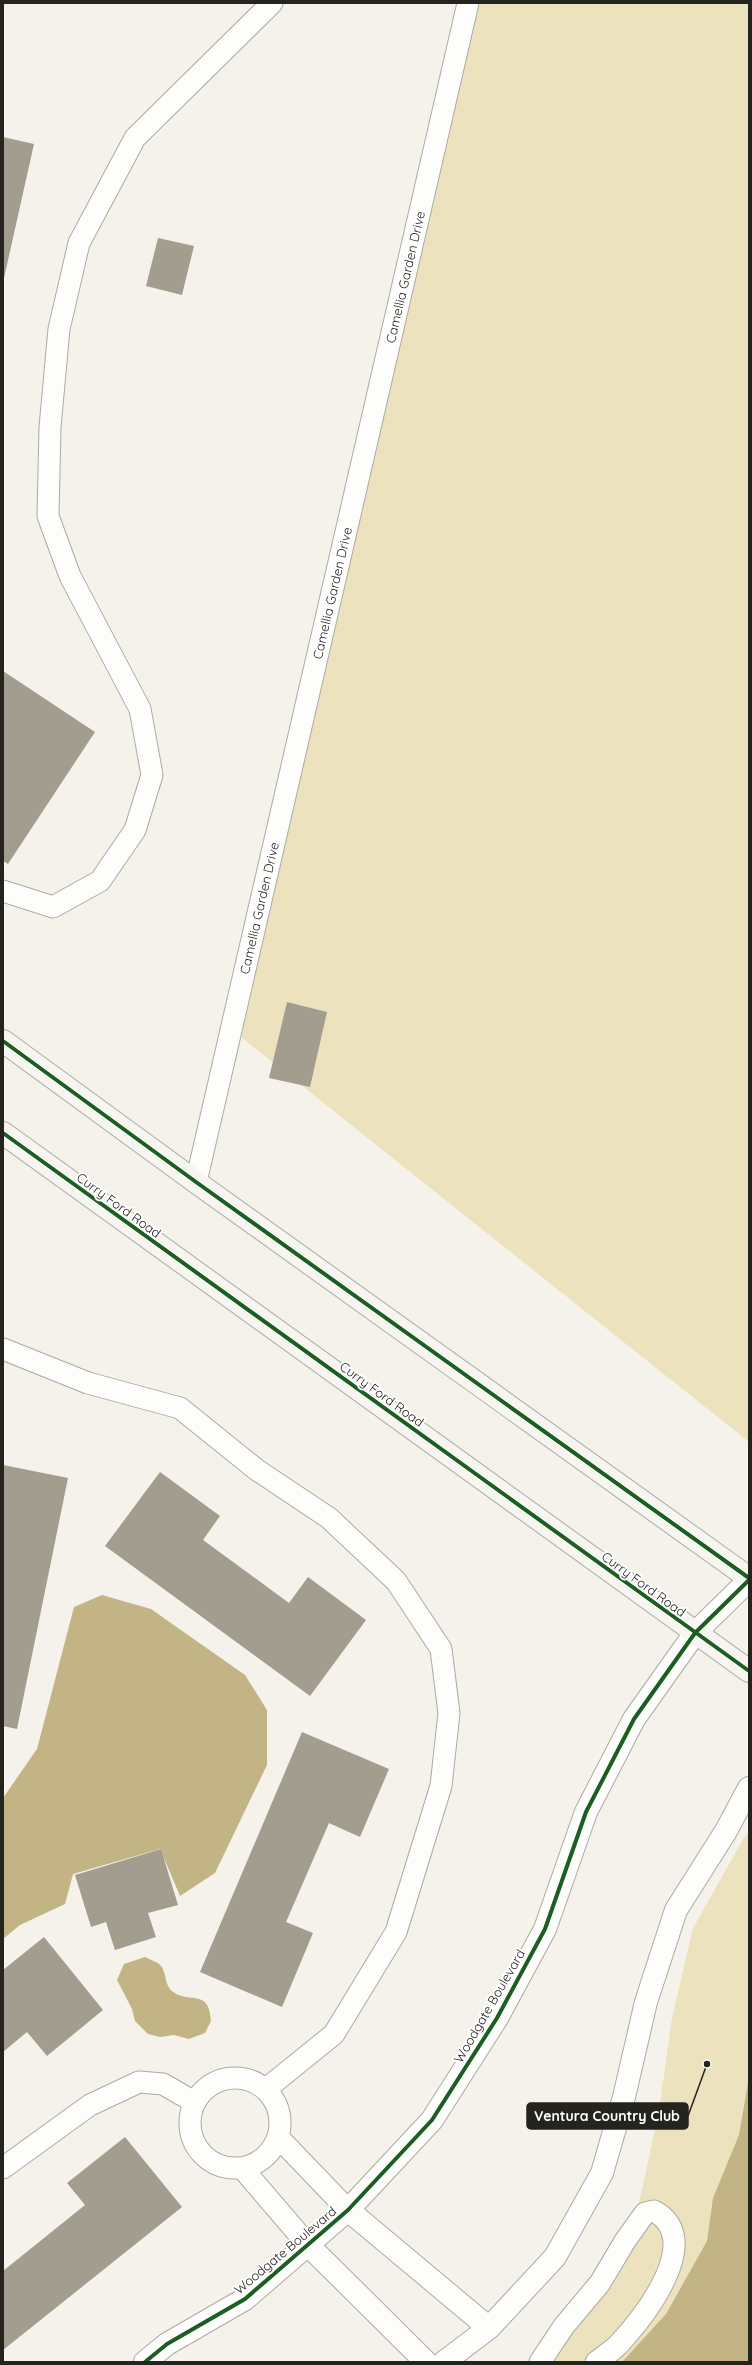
<svg xmlns="http://www.w3.org/2000/svg" width="752" height="2365" font-family="Quicksand,sans-serif">
<style>
.green{fill:#ece2bd}
.water{fill:#c2b485}
.building{fill:#a29d8e}
.lines{fill:none;stroke-linecap:round;stroke-linejoin:round}
.lane-casing{stroke:#acaaa4;stroke-width:23}
.street-casing{stroke:#acaaa4;stroke-width:24}
.secondary-casing{stroke:#acaaa4;stroke-width:24}
.lane{stroke:#fdfdfc;stroke-width:21}
.street{stroke:#fdfdfc;stroke-width:22}
.secondary{stroke:#f6f5ef;stroke-width:22}
.cycleway-casing{stroke:#fff;stroke-width:6}
.cycleway{stroke:#1b5e20;stroke-width:4}
.labels{text-anchor:middle;stroke-width:4;stroke-linejoin:round;paint-order:stroke}
.street-label{font-size:13px;fill:#25231e;stroke:#fff}
.leader{fill:none;stroke:#25231e;stroke-width:1.5}
.callout-dot{fill:#25231e;stroke:#fff;stroke-width:1.5}
.callout{fill:#25231e;stroke:#25231e;stroke-width:1.5}
.callout-label{font-size:14px;text-anchor:middle;font-weight:bold;fill:#fff}
</style>
<rect width="100%" height="100%" fill="#f4f2ea"/>
<path class="green" d="M478,3H749V1442L241,1037Z
M749,1833V2362H526L542,2347L598,2280L638,2208L659,2111L672,2018L693,1928L745,1836Z"/>
<path class="water" d="M102,1595L151,1609L245,1675L267,1710V1765L215,1873L180,1896L160,1849L73,1874L65,1904L20,1925L3,1939V1798L37,1749L74,1607Z
M145,1957C149,1959 155,1961 159,1964C167,1970 164,1985 172,1991C189,2005 209,1987 211,2021L205,2033L189,2039L174,2035L160,2037L148,2034L135,2021L132,2009L117,1980L124,1964Z
M749,2077V2362H622L666,2314L707,2241L713,2198L739,2135Z"/>
<path class="building" d="M3,137L34,144L4,278H3Z
M158,238L194,246L182,295L146,286Z
M3,671L95,732L8,864L3,861Z
M287,1002L327,1012L310,1087L269,1078Z
M3,1465L68,1478L17,1729L3,1726Z
M160,1472L220,1516L203,1540L289,1603L308,1577L366,1620L310,1696L105,1546Z
M302,1732L389,1769L360,1837L329,1823L286,1922L313,1933L282,2007L200,1972Z
M161,1849L178,1905L148,1913L156,1937L115,1950L106,1922L91,1927L75,1875Z
M44,1937L103,2010L47,2056L27,2032L3,2052V1970Z
M125,2137L182,2207L3,2350V2271L85,2205L67,2183Z"/>
<g class="lines">
<defs>
<path id="lane" d="M3,891L53,907L100,881L135,830L152,775L140,709L70,576L48,516L50,427L59,329L79,243L135,138L272,3
M196,1182L468,3
M3,1349L88,1383L180,1408L257,1470L329,1518L396,1581L441,1649L449,1713L441,1786L396,1932L334,2034L266,2089
M190 2123a45 45 0 1 1 90 0a45 45 0 1 1-90 0Z
M278,2137L348,2210
M3,2168L90,2105L139,2082L163,2084L194,2102
M242,2168L308,2245
M540,2362L564,2326L600,2283L625,2241L645,2213L654,2211C706,2239 644,2317 618,2345C612,2351 603,2357 596,2362"/>
<path id="street" d="M348,2210L489,2328
M308,2245L426,2362
M145,2362L167,2344L245,2299L348,2210L432,2120L497,2018L545,1929L586,1812L634,1719L695,1633L749,1580
M444,2362L489,2328L555,2257L602,2173L624,2097L646,2002L676,1910L726,1831L749,1788"/>
<path id="secondary" d="M3,1041L196,1182L749,1578
M3,1133L749,1671"/>
</defs>
<use href="#lane" class="lane-casing"/>
<use href="#street" class="street-casing"/>
<use href="#secondary" class="secondary-casing"/>
<use href="#lane" class="lane"/>
<use href="#street" class="street"/>
<use href="#secondary" class="secondary"/>
<defs>
<path id="cycleway" d="M3,1041L196,1182L749,1578
M3,1133L749,1671
M145,2362L167,2344L245,2299L348,2210L432,2120L497,2018L545,1929L586,1812L634,1719L695,1633L749,1580"/>
</defs>
<use href="#cycleway" class="cycleway-casing"/>
<use href="#cycleway" class="cycleway"/>
</g>
<g class="labels">
<g class="street-label">
<text transform="translate(405 277) rotate(-77)" y="5">Camellia Garden Drive</text>
<text transform="translate(332 593) rotate(-77)" y="5">Camellia Garden Drive</text>
<text transform="translate(259 908) rotate(-77)" y="5">Camellia Garden Drive</text>
<text transform="translate(119 1205) rotate(36)" y="5">Curry Ford Road</text>
<text transform="translate(382 1394) rotate(36)" y="5">Curry Ford Road</text>
<text transform="translate(644 1584) rotate(36)" y="5">Curry Ford Road</text>
<text transform="translate(489 2006) rotate(-60)" y="5">Woodgate Boulevard</text>
<text transform="translate(285 2250) rotate(-40)" y="5">Woodgate Boulevard</text>
</g>
</g>
<path class="leader" d="M707 2064L688 2116"/>
<circle class="callout-dot" cx="707" cy="2064" r="4"/>
<rect class="callout" x="527" y="2103" width="161" height="26" rx="4"/>
<g class="callout-label">
<text x="607" y="2121">Ventura Country Club</text>
</g>
<rect width="752" height="2365" fill="none" stroke="#25231e" stroke-width="8"/>
</svg>
